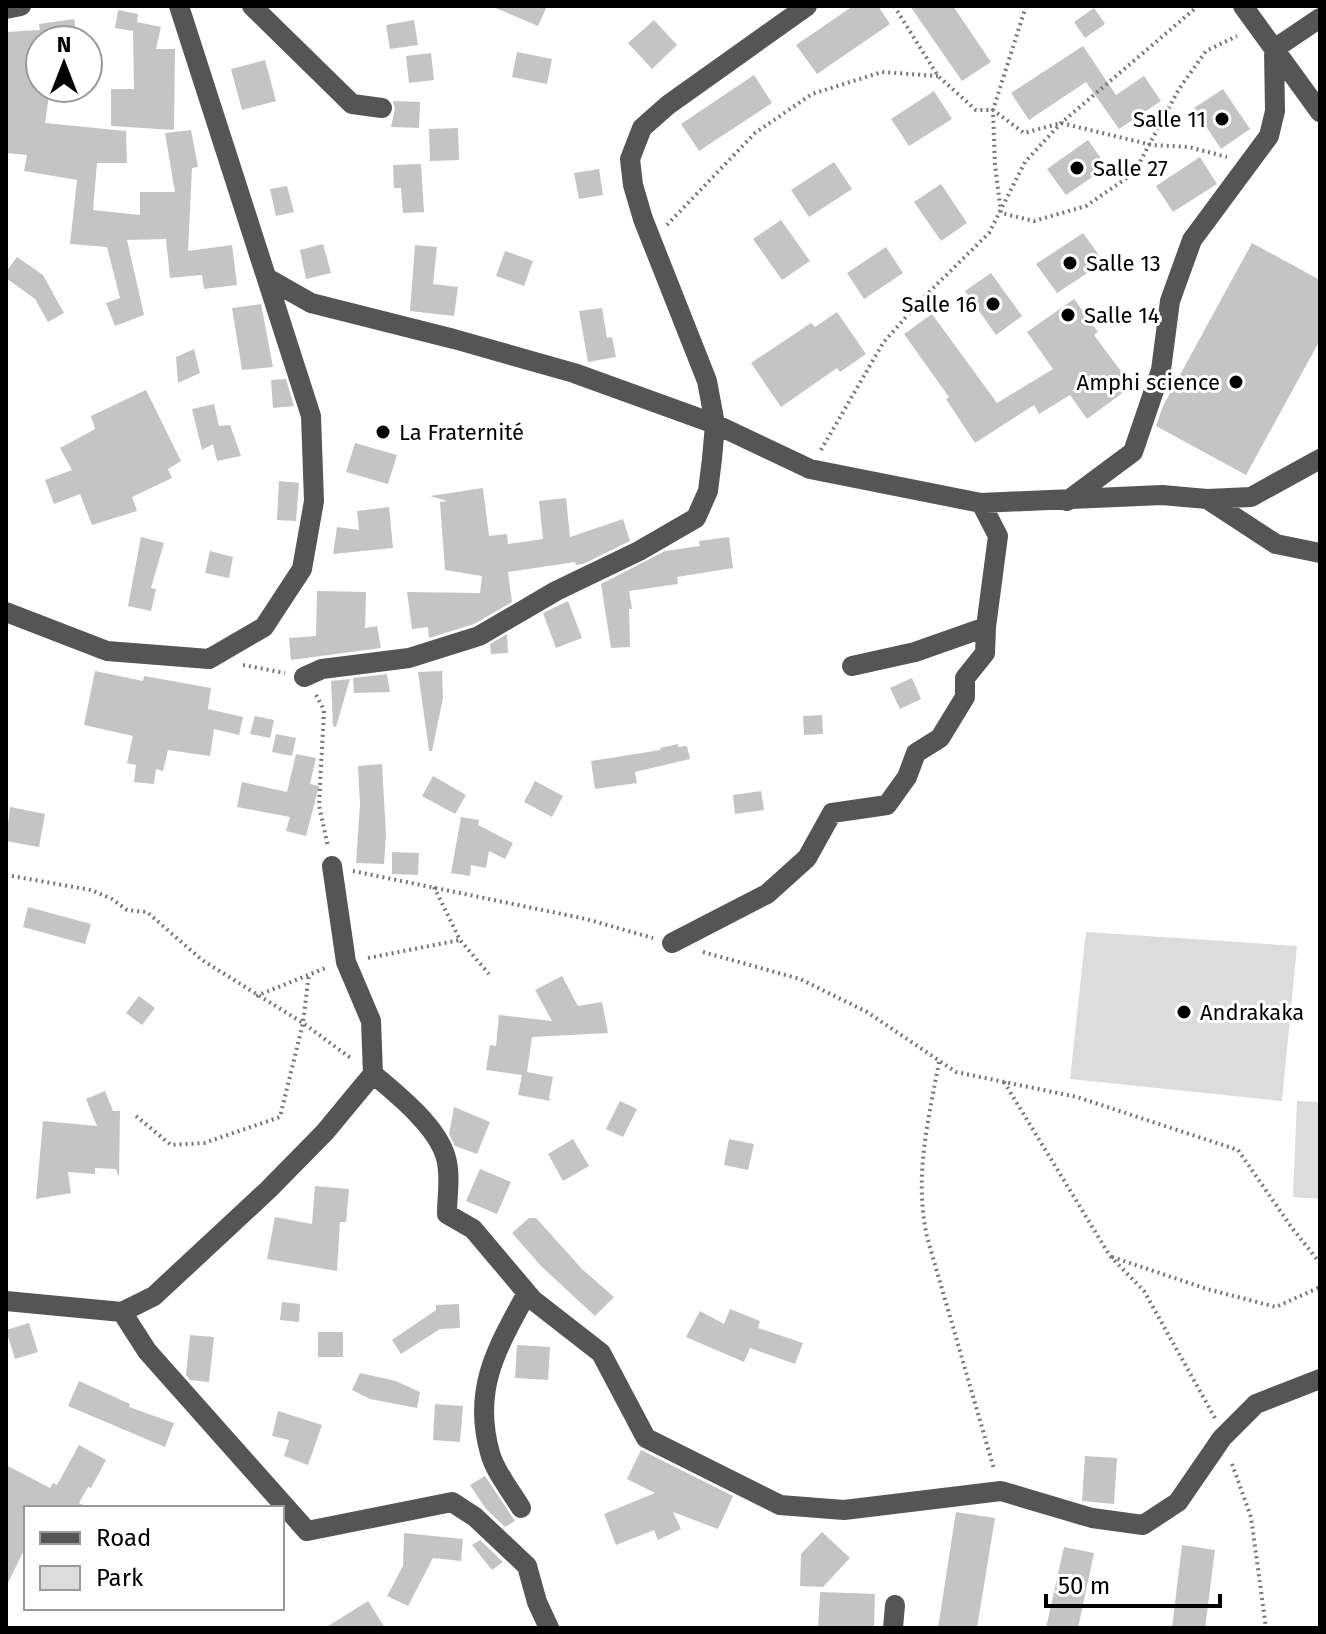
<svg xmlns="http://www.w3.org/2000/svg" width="1326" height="1634" font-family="'Fira Sans',sans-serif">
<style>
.green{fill:#dcdcdc}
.building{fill:#c4c4c4}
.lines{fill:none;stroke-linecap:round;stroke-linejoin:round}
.path{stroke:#777;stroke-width:4;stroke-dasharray:2 4;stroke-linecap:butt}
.minor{stroke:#555;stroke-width:20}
.poi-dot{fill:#000;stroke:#fff;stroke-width:3}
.labels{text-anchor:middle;stroke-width:6;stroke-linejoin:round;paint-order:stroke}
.poi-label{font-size:22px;fill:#000;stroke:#fff;text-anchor:start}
</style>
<rect width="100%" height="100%" fill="#fff"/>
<path class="green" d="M1086,932L1297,946L1282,1101L1070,1079Z
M1297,1101L1320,1102V1199L1293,1197Z"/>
<path class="building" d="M491,6H547L538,26Z
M853,6H878L890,24L817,74L796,45Z
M910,6H953L991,62L962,81Z
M1094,8L1105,24L1085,38L1074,22Z
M118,10L138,14L137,22L161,27L156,49H175L174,130L111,126V89H134L133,31L115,28Z
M74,19L77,37L41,40L40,34V88H50L45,123L126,131L127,163H97L93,210L140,215V192H175L165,133L191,130L198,167L192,168L188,251L232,245L237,285L204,289L202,275L170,278L166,239L127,240L144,315L115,326L106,303L120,298L107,247L70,244L77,180L24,171L27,155L6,153V32L40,30L39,24Z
M414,20L418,45L390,49L386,25Z
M654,20L677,45L652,69L628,43Z
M1083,46L1116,95L1144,76L1161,101L1119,129L1086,82L1029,120L1011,93Z
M517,52L552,59L547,84L512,77Z
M431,53L434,80L409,83L406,56Z
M265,60L276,101L242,110L231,69Z
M754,75L772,103L699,151L681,124Z
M1223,89L1250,129L1221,149L1194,108Z
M934,91L952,119L909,146L891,119Z
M393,101L420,102L419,128L391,127L395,109Z
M458,128L459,160L430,161L429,129Z
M1088,140L1107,167L1066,195L1047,169Z
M1200,157L1217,184L1173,212L1156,186Z
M834,162L852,189L809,217L791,190Z
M421,164L424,212L403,213L401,188H394L393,165Z
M599,169L603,195L579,199L574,173Z
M941,184L967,223L941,241L914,202Z
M287,186L294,212L276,216L270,189Z
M781,220L810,261L782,280L753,239Z
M1083,233L1104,262L1057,293L1036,264Z
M1252,243L1320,280V340L1246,475L1156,426L1163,406Z
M323,244L331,273L306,279L300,250Z
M415,245L437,247L433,284L458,287L454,316L410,311Z
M886,247L903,273L864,299L847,273Z
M505,251L533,261L524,286L496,276Z
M17,257L43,275L64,313L48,322L35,299L6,278V272Z
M991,273L1022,316L996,335L965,291Z
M1074,299L1098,332L1094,335L1132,386L1087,419L1070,395L1039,414L1034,405L975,443L946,399L949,397L904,334L932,314L997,403L1053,369L1027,332Z
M261,304L273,367L242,370L232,308Z
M602,308L607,338L612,337L616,357L588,362L579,311Z
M837,312L866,354L840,372L837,368L781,407L751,363L811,323L815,327Z
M194,349L200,373L178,383L176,357Z
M286,379L294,406L273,408L271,380Z
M146,390L181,461L168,469L172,478L132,497L137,511L92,525L80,494L54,504L45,480L72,470L60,448L95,429L91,416Z
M214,404L219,426L230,425L241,456L217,461L213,444L202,450L192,409Z
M355,443L397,455L388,484L346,472Z
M279,481L299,483L296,521L277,520Z
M483,488L489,536L507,534L508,544L543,539L539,501L566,498L570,537L623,519L630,541L583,564L576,565L575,562L508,572L512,602L474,624L429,638L428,627L412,629L407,592L480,593L482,576L445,570L440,502L447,501L430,496Z
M389,507L393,548L333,554L337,527L359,530L357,511Z
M141,537L164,543L151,588L156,589L151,611L128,606Z
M729,537L733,568L677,577L678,584L629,591L632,609H629L630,647L611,648L601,584L665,551L700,546L699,541Z
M210,551L233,557L229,578L205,573Z
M317,591L366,592L365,628L377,626L381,648L291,660L289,638L316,636Z
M568,601L582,638L556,648L543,613Z
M507,634L508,653L491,654L490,644Z
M95,671L143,681L144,676L211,688L208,709L243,717L239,735L214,729L210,756L168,750L163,771L156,769L154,784L134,782L136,765L127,763L133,736L84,725Z
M442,671L443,698L432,751H429L418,672Z
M387,674L390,692L354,693L353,678Z
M912,678L921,699L900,709L890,688Z
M350,679L336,727L333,726L331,681Z
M822,715L823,734L804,735L803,716Z
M255,716L274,720L270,738L250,734Z
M276,734L296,738L292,756L272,752Z
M678,744V747L687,746L690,759L635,772L637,783L595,789L591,761L661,750L660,748Z
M296,754L316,758L310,784L319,786L306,836L286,831L290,817L237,807L242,782L287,792Z
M382,764L386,834L384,864L356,863L360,804L358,766Z
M433,776L466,795L455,814L422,796Z
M535,781L563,796L552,817L524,802Z
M761,791L764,810L735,814L733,795Z
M10,807L45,814L39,847L6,841Z
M461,817L479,820L478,825L513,843L505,859L489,851L486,868L471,865L470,876L451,873Z
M392,852L419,853L418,875L392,874Z
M28,907L91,924L85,944L23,927Z
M562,976L578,1006L602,1002L608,1033L532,1037L527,1072L553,1077L549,1098L551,1101L518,1095L522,1075L486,1070L490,1045L496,1046L499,1015L552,1021L535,990Z
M139,996L155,1008L142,1025L126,1013Z
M105,1091L113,1111H120L119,1177L116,1169L95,1168V1174L68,1172L71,1193L36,1199L43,1121L97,1126L86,1099Z
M620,1101L637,1109L623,1137L606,1129Z
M454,1107L490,1122L477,1154L455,1146L449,1134Z
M573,1139L589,1166L563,1181L548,1154Z
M729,1139L754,1144L748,1170L724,1165Z
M480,1169L511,1182L497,1214L466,1201Z
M315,1186L349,1189L346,1222H340L337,1271L267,1259L275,1217L312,1224Z
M529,1218H536L582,1269L614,1297L595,1316L542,1267L512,1233Z
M282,1302L300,1304L299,1322L280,1320Z
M459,1304L460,1328L440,1329L401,1354L392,1340L436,1310V1305Z
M730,1309L760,1321L758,1328L803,1343L795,1364L750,1348L744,1362L686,1337L700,1311L724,1324Z
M29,1323L38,1352L15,1359L6,1330Z
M318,1332H343V1357H318Z
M190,1335L214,1337L209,1382L190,1380L186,1375Z
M517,1345L550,1347L548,1380L515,1378Z
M360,1373L396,1381L420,1392L417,1408L370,1399L352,1390Z
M79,1381L130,1404L129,1407L174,1423L165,1447L68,1406Z
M435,1404L463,1406L460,1442L433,1440Z
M278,1411L322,1425L308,1465L284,1456L289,1440L272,1436Z
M79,1445L106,1460L91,1488L88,1487L79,1503L89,1508H26V1546L6,1587V1465L50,1488L53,1483L57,1485Z
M641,1450L733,1496L718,1529L673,1512L681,1529L658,1540L654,1530L616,1545L604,1514L655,1493L627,1479Z
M1085,1456L1117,1458L1114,1504L1082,1501Z
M485,1476L515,1521L505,1527L486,1509L470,1485Z
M956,1512L995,1518L977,1628H938Z
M822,1532L850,1558L823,1587L800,1586L801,1554Z
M404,1533L463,1539L461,1561L433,1558L408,1606L387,1596L403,1566Z
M480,1540L503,1562L492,1570L472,1545Z
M1182,1545L1215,1550L1205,1628H1172Z
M1064,1547L1094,1553L1078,1628H1046Z
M820,1592L875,1594L874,1628H818Z
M368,1601L385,1628H325Z"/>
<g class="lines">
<path class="path" d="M894,6L938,76L976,110H993L1024,133L1061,123L1152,145L1189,147L1227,157
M1026,6L993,110L995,165L1001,213L1034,221L1086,206L1134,173L1179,89L1206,51L1237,36
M667,225L755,133L812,94L882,72L938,76
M821,450L883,343L920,301L989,233L1025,162L1061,123L1198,6
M243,665L285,673
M316,695L324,710L319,805L328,847
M353,871L586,919L653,938
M6,875L91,890L112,899L127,910L147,912L202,960L303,1023L352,1059
M434,887L460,940L489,974
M703,952L800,979L867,1012L956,1072L1077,1097L1238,1150L1292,1228L1320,1263
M368,958L460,940
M256,996L328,967
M939,1062C928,1122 914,1176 927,1237L994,1469
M1004,1082L1110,1256L1144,1291L1215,1418
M136,1116L171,1145L204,1143L280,1117L303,1023L309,973
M1112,1257L1207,1289L1276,1307L1320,1287
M1232,1464L1251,1517L1266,1628"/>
<path class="minor" d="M252,6L352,104L382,108
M1243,6L1320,112
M6,9L21,6
M267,278L311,303L454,339L574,373L715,424L810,469L981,503L1162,495L1207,499L1251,497L1320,459
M1207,499L1276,544L1320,553
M1067,501L1133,452L1161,370L1170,301L1192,240L1269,136L1275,111L1274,49L1320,18
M6,612L107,651L209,659L264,627L302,569L314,501L311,416L179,6
M852,666L915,652L986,627L998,536L981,503
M304,677L322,669L409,658L479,636L556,591L639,551L696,518L708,491L712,459L715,424L707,381L643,219L633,185L630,159L642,128L668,105L807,6
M332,866L346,962L371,1021L373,1074C397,1094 438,1127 446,1158C451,1176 447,1196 447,1214L473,1229L533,1300L601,1353L646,1438L780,1505L844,1510L1001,1491L1092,1518L1143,1525L1178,1502L1222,1438L1256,1404L1320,1379
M672,943L767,894L807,858L832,813L887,805L907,777L916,753L940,738L965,697V678L985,653L986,627
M6,1301L122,1312L154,1296L268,1190L325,1132L373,1074
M122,1312L147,1351L307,1531L452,1502L475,1517L527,1566L537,1602L549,1628
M521,1508C511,1491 495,1472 490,1453C472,1389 497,1348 527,1293
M893,1628L895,1605"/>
</g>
<g class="poi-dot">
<circle cx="1222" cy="119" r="8"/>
<circle cx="1077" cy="168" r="8"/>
<circle cx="1070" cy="263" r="8"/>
<circle cx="993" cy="304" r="8"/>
<circle cx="1068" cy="315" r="8"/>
<circle cx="1236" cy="382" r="8"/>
<circle cx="383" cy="432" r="8"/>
<circle cx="1184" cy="1012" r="8"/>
</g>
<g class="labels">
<g class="poi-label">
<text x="1206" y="127" text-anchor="end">Salle 11</text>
<text x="1093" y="176">Salle 27</text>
<text x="1086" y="271">Salle 13</text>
<text x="977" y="312" text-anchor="end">Salle 16</text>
<text x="1084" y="323">Salle 14</text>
<text x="1220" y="390" text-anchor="end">Amphi science</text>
<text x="399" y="440">La Fraternité</text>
<text x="1200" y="1020">Andrakaka</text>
</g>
</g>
<rect width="1326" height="1634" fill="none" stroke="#000000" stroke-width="16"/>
<rect x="24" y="1506" width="260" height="104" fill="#ffffff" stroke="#999999" stroke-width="2"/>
<rect x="40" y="1532" width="40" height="12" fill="#555555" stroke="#999999" stroke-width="2"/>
<text x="96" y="1546" font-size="24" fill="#000000">Road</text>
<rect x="40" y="1566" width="40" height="24" fill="#dcdcdc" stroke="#999999" stroke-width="2"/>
<text x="96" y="1586" font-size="24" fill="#000000">Park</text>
<g transform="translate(64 64)"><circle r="38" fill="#ffffff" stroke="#999999" stroke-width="2"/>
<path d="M0-6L14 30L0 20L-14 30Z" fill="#000000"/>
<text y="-12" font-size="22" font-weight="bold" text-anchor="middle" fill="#000000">N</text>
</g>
<path d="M1046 1594v12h174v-12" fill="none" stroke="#000000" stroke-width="4"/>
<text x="1058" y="1594" font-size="24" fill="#000000" stroke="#ffffff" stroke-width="6" paint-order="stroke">50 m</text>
</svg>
